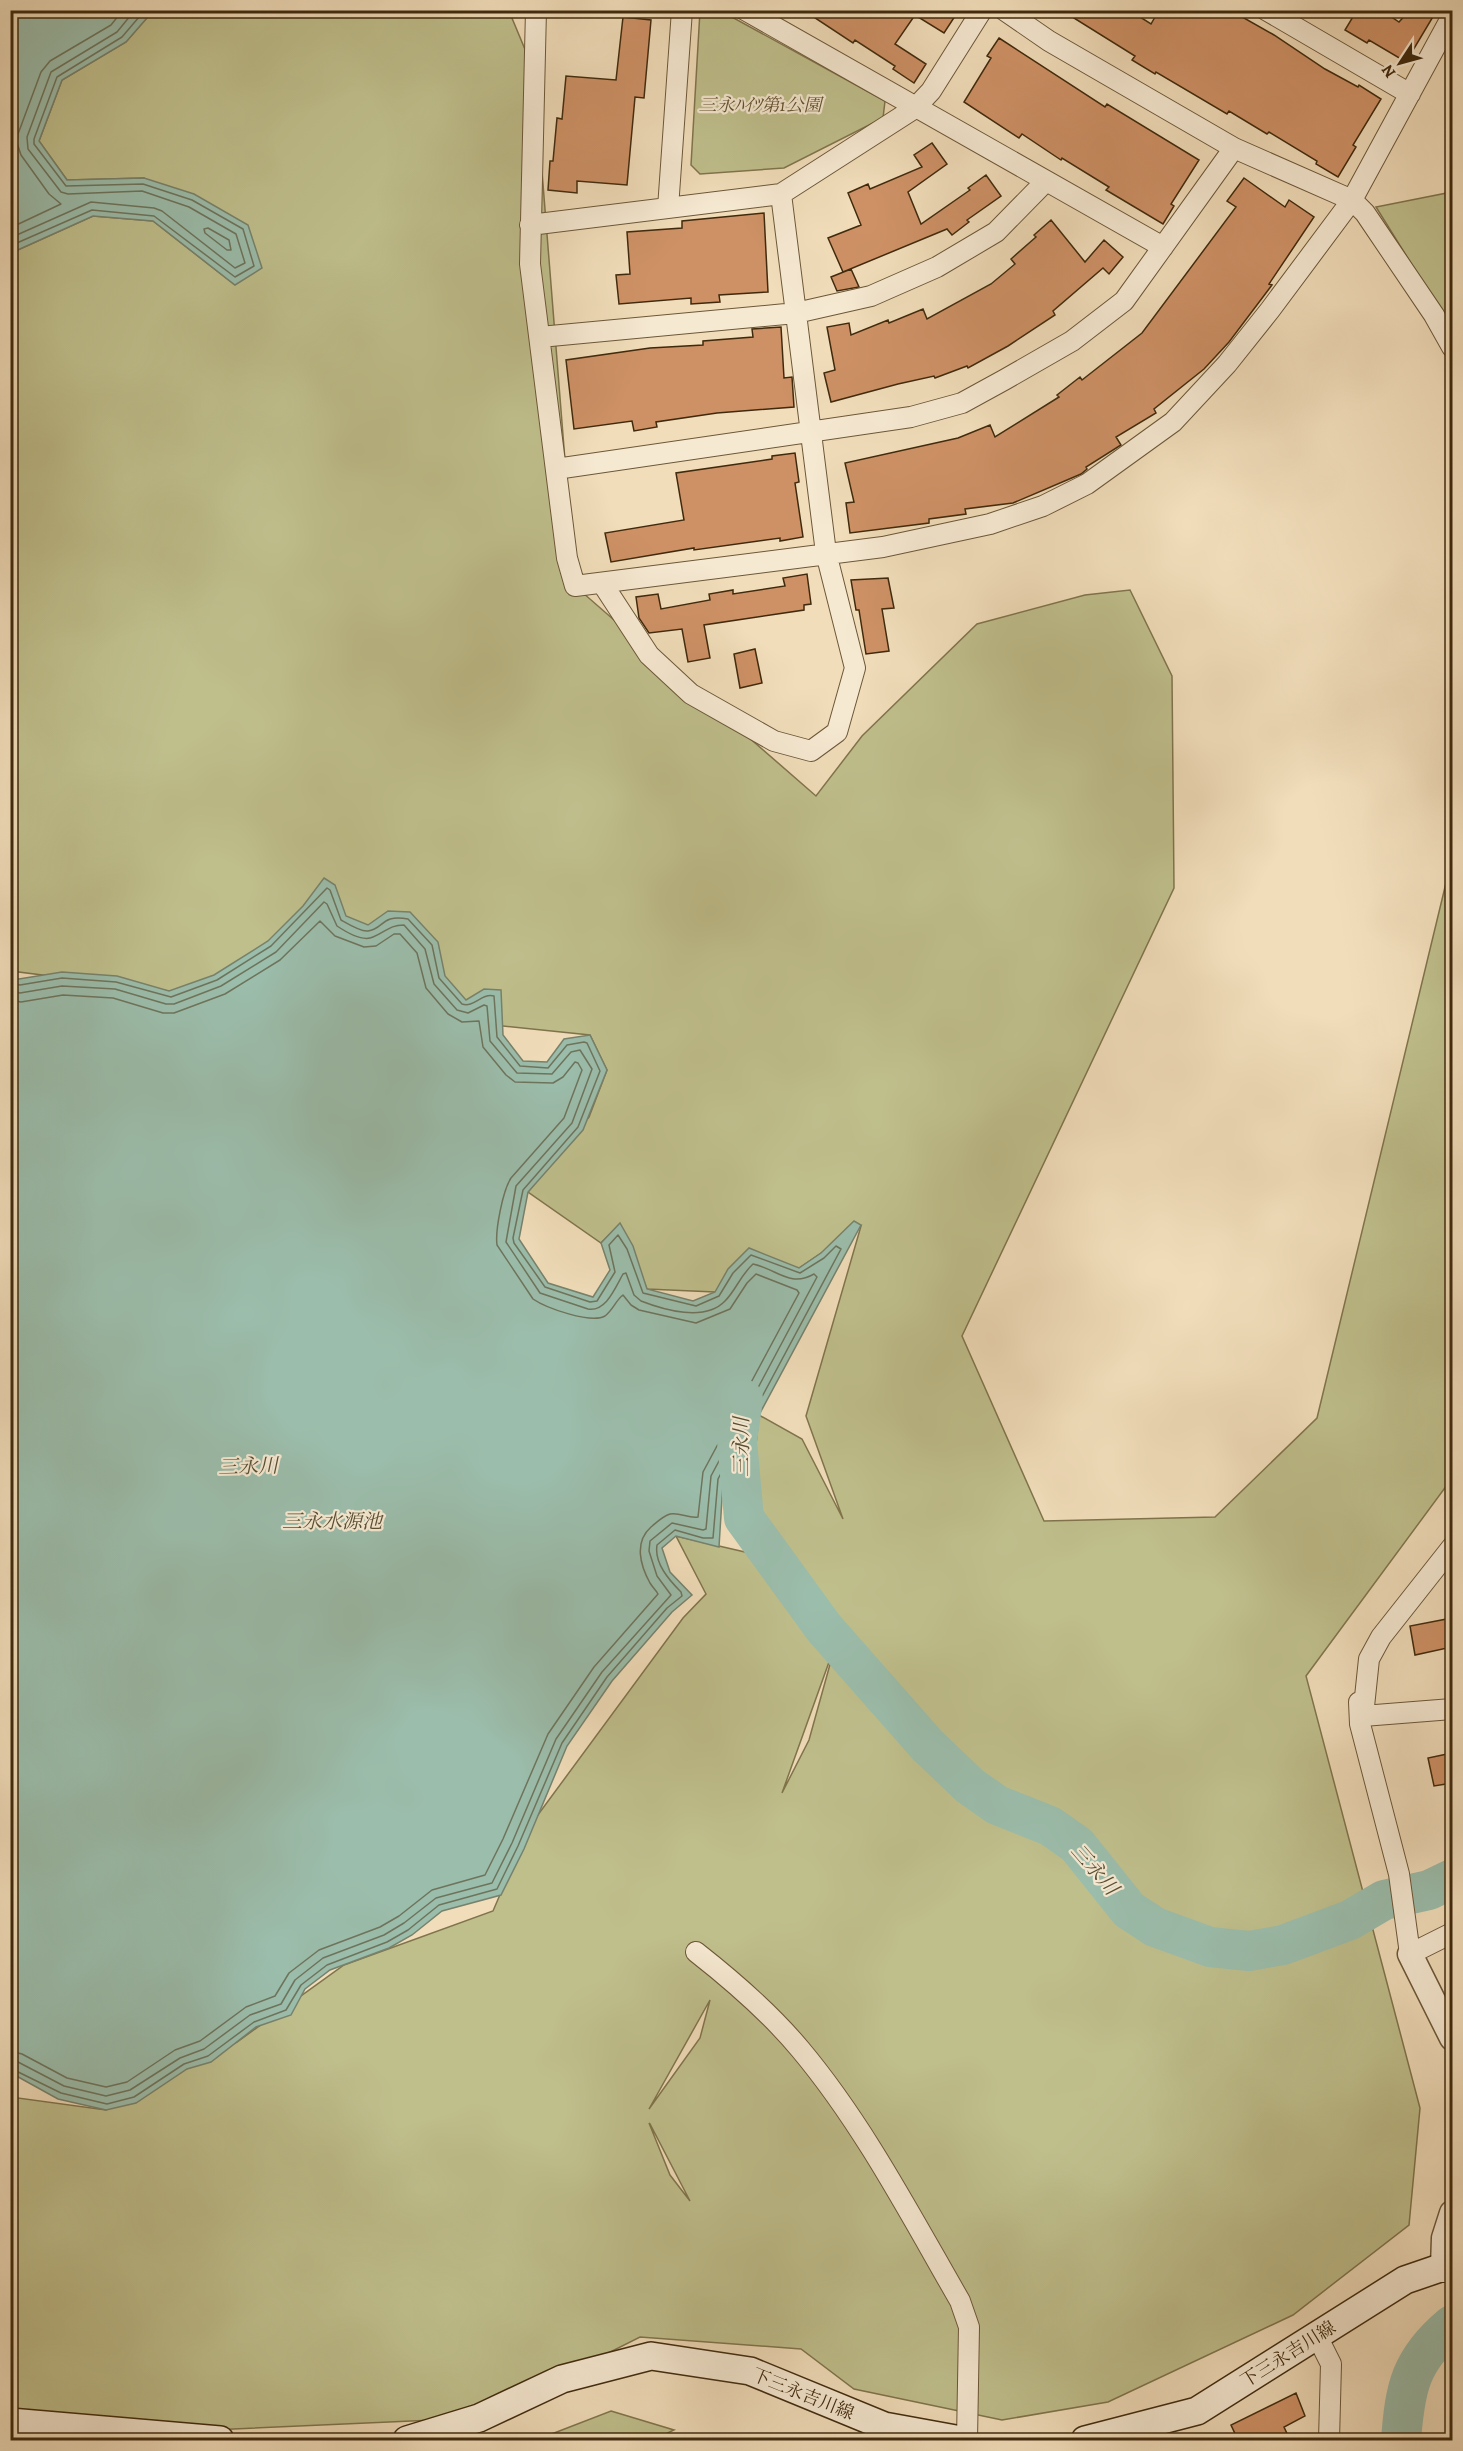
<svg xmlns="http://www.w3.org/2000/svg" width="1463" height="2451" font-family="Alegreya,'Noto Serif JP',serif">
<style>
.green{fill:#bfbf8c;stroke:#80744c;stroke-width:1.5;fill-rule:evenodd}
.water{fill:#9bbdab;stroke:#77826c;stroke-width:1.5}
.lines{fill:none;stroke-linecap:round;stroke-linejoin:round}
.shore{stroke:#6e745c;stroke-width:1.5}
.river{stroke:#9bbdab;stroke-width:40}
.building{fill:#ce9166;stroke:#402a0d;stroke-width:1.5}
.minor-casing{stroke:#6c5738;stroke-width:22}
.tertiary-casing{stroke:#6c5738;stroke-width:27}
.secondary-casing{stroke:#402a0d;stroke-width:30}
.minor{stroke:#f6e9d2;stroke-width:20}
.tertiary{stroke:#f6e9d2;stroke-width:24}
.secondary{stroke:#f6e9d2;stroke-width:27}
.labels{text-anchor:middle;stroke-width:4.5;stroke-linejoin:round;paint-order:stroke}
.park-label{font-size:18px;font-style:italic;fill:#604f2d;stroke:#f6e9d2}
.street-label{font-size:18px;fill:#402a0d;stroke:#f6e9d2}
.water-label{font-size:20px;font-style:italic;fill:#574f34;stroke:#f6e9d2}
</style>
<rect width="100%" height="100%" fill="#f1ddba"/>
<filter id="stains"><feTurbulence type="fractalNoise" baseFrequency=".00333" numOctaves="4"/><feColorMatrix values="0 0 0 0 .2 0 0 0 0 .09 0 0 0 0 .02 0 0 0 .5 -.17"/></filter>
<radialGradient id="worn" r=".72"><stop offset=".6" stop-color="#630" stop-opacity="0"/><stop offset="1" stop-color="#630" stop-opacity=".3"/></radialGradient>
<path class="green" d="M153,11H509L534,71L575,586L816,796L862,736L977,624L1085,595L1130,590L1172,676L1174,888L962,1336L1044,1521L1215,1517L1317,1418L1452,858V1452L1450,1481L1306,1676L1420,2108L1409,2225L1293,2315L1108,2402L1002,2420L854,2389L801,2349L640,2337L479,2418L11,2439V2097L106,2110L237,2042L344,1965L493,1911L529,1827L683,1618L706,1594L676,1536L745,1552L759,1415L802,1439L843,1519L806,1416L861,1226L799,1268L715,1292L647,1289L620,1224L601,1243L528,1192L589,1117L607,1070L590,1035L169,991L11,971V253L93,216L153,221L235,285L144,178L67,180L39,141L62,80L126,42ZM834,1650L809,1740L782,1793L833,1651ZM710,2000L700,2038L649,2109ZM649,2123L650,2124L690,2201L670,2175Z
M700,11H721L885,101L883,118L784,168L700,174L691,165Z
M1452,192V329L1376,207Z
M611,2411L674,2430L653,2440H536Z"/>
<path class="water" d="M11,10L153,11L126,42L62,80L39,141L67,180L144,178L194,194L248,225L262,268L235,285L153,221L93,216L11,253Z
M324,878L335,885L346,916L368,925L388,911L410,912L438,942L445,976L466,1000L484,989L501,990L503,1035L523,1061L547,1062L564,1039L590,1035L607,1070L583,1130L528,1192L519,1239L548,1283L593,1297L610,1270L601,1243L620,1223L633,1246L647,1289L693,1301L715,1292L728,1269L749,1248L799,1268L821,1253L854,1221L861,1225L723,1482L719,1547L676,1536L662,1548L670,1572L692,1595L672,1612L612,1681L567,1746L524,1849L501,1895L442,1911L412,1935L389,1948L330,1970L305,1989L291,2015L256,2027L211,2062L187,2069L136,2103L106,2110L58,2099L11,2073V976L19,979L62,972L117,976L169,991L214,975L268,941L303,906Z"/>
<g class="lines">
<path class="shore" d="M10,228L61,204L49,194L21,155L17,143L18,134L41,72L50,61L111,25L123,10
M208,228L229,240L231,250H227L205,233L204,229Z
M10,238L91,202L154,208L162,211L235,268L245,263L236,234L189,207L142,191L68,194L61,192L28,149L27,137L51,72L117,32L135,10
M10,246L92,210L154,216L235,277L254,266L243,229L192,200L143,184L66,186L34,144V139L57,77L122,37L145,10
M10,983L20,985L62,978L116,982L171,997L217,980L271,946L327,888L330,890L341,920C348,924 361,932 368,931C384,929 381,914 408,919L432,945L439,978L462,1004C474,1008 481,993 494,996L497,1037L520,1066L548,1068L567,1045L584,1042L587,1043L600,1071L578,1127L523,1190L513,1238L514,1243L545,1287L590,1302L597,1301L615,1272L609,1245L618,1235L627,1249L643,1293L696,1306L719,1296L733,1273L751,1255L800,1273L824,1258L836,1246L841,1249L718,1479L713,1538H703L675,1530L657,1545C654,1563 669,1580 681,1592L682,1596L667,1608L607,1677L562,1743L518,1846L497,1889L439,1905L408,1930L387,1942L327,1965L301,1985L286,2010L254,2022L208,2056L184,2064L134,2097L107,2104L61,2093L10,2068
M10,991L20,993L62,986L115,989L166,1004H174L221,986L276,952L324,902L327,904L337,926C346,932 363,942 373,937C386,932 389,925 404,925L425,949L434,984L457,1010L468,1013L484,1005L487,1006L490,1041L517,1073L552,1074L571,1052L580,1050L592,1069L572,1123L516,1186L506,1242L540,1293L588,1309C606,1312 615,1288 623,1274L626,1273L634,1295L641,1301C664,1310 705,1322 725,1301C736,1290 740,1276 753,1264C777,1269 790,1288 814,1274L817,1277L711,1476L706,1529L703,1530L672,1523L650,1541L649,1551L657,1576L671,1595L602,1672L556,1739L512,1843L492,1883L436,1898L404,1923L384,1935L323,1958L295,1980L281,2004L250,2015L204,2049L180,2058L130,2090L106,2096L64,2086L18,2062L10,2061
M10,1000L21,1002L63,995L113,998L163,1013H174L225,994L280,960L320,921L335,936L364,947L376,946L394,934H400L417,953L426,988L448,1014L462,1022L479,1021L483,1047L506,1075L515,1082L553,1083L563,1077L575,1062L578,1063L582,1070L564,1118L511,1178C503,1190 495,1230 497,1245L533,1299C546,1308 591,1324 605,1316C613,1310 616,1300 623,1295L631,1305L639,1310L696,1323L730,1309L747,1283L756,1274L797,1290L799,1293L703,1472L698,1517C689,1519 680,1512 670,1514C663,1516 657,1522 651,1527C634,1542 640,1565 650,1583C653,1588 656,1590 658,1594L594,1667L548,1734L503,1839L485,1875L432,1890L399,1916L380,1927L319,1950L289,1973L275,1996L246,2007L200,2041L175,2050L127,2082L106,2087L67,2078L22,2054L10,2051"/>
<path class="river" d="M743,1399L737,1441L744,1518L824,1628L927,1745L970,1786L997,1805L1050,1826L1077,1845L1129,1910L1155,1927L1210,1947L1249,1951L1283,1945L1350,1920L1384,1900L1429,1890L1452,1879
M1401,2440C1405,2388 1410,2360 1452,2325"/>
</g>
<path class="building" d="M803,10H959L944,33L915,15L895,44L926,64L914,83L893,69L895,66L855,40L853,43Z
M1061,10H1129L1151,24L1159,10H1230L1274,35L1325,69L1358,87L1359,85L1381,99L1353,145L1356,147L1338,177L1316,164L1317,161L1269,132L1267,134L1229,111L1227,114L1156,72L1155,74L1132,60L1135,56Z
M1357,10H1381L1399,22L1410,10H1437L1406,62L1369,40L1367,43L1345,30Z
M623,17L651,20L644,98L635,97L627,185L577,181V193L548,190L550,161H553L557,118L562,119L566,76L616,80Z
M999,38L1105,107L1107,104L1199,160L1171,204L1174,206L1163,224L1106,190L1109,187L1062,158L1061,160L1022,134L1019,138L964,102L991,58L987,56Z
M932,143L947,164L908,192L921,224L970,190L968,188L986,175L1001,196L967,220L969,222L952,235L947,229L843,272L828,238L861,225L848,193L868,184L870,189L922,167L914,155Z
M1244,178L1285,207L1289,200L1314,217L1269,284L1272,285L1229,342L1204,369L1154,409L1156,413L1116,437L1121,445L1086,467L1087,469L1081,474L1013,503L965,509L966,514L929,519V523L850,533L846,503L854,502L845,463L958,438L990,425L995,437L1059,397L1057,395L1080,377L1082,380L1142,333L1236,207L1227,201Z
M764,213L768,292L719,295L720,302L691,304V298L619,304L616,275L630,274L627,232L682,228V221Z
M1051,220L1085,262L1104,240L1123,257L1109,274L1103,268L1053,311L1055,315L1008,346L968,368L967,366L935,378L934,376L898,384L831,402L824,373L835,370L827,327L849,323L851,335L888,320L889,323L923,309L927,319L991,284L1015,264L1011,259L1036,237L1034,235Z
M851,269L859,287L837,291L831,277Z
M781,327L784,378L792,377L794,407L717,413L656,422L657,427L634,431L632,421L574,429L566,360L650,348L703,345V341L753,337L752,329Z
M795,453L799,482L795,483L803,537L780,541V538L694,550V548L611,562L605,533L684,520L676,473L772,459V456Z
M807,574L811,604L804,605V610L704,625L710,658L688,662L682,629L649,633L639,618L636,597L658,594L661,609L710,600L709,594L733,590V594L785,586L783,578Z
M888,578L894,608L882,609L889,651L866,654L859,610H856L851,580Z
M755,649L762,683L740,688L734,654Z
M1452,1618V1647L1415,1655L1410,1626Z
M1452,1753V1783L1434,1786L1428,1758Z
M1296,2393L1305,2416L1284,2427L1290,2440H1238L1231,2425Z"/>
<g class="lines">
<defs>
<path id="minor" d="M536,10L530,264L567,558L575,586L883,547L990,524L1043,506L1087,484L1173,422L1227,364L1270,310L1352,200L1452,16
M745,10L1163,247
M1004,10L1049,41L1234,148L1352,200L1365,213L1434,315L1452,347
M1266,10L1410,94
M668,208L682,10
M530,225L781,194L915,108L931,91L982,10
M540,337L796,313L871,296L937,267L996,232L1046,181
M556,469L911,417L962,403L1004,380L1072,341L1124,301L1234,148
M602,583L649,655L691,694L774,741L811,751L837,732L855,668L826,553L781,194
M1363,1716L1359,1702L1360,1724L1399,1874L1410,1954L1452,1933
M1363,1716L1369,1659L1381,1637L1452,1547
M1363,1716L1452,1709
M696,1952C733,1981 770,2013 800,2049C863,2124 911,2216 960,2301L969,2327L967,2440
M1317,2336L1331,2364L1329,2440"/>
<path id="tertiary" d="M1410,1954L1452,2038
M1443,2267L1444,2238L1452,2213"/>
<path id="secondary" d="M10,2422L220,2440
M407,2440L479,2418L562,2379L651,2356L750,2371L884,2426L961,2440
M1085,2440L1197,2411L1405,2280L1443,2267L1452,2269"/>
</defs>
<use href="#minor" class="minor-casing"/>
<use href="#tertiary" class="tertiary-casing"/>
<use href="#secondary" class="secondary-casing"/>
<use href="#minor" class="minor"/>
<use href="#tertiary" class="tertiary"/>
<use href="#secondary" class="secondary"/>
</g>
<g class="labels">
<g class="park-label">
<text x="760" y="111">三永ﾊｲﾂ第1公園</text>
</g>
<g class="street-label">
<text transform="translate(1288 2354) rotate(-32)" y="6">下三永吉川線</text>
<text transform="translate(803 2394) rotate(22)" y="6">下三永吉川線</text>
</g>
<g class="water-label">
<text transform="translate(741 1447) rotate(-90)" y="7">三永川</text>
<text transform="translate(248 1466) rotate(-2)" y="7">三永川</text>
<text x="332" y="1528">三永水源池</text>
<text transform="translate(1095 1869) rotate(49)" y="7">三永川</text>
</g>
</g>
<rect width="1463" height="2451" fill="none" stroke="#f1ddba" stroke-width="36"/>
<rect x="12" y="12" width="1439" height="2427" fill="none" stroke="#402a0d" stroke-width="3"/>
<rect x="18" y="18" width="1427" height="2415" fill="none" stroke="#402a0d" stroke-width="1.5"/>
<g transform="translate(1400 63) rotate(234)" stroke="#f6e9d2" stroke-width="4.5" paint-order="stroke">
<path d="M0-4.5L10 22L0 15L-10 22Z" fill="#402a0d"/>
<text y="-9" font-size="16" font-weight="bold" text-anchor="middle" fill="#402a0d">N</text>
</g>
<rect width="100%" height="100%" filter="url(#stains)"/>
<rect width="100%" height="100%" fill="url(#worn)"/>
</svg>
